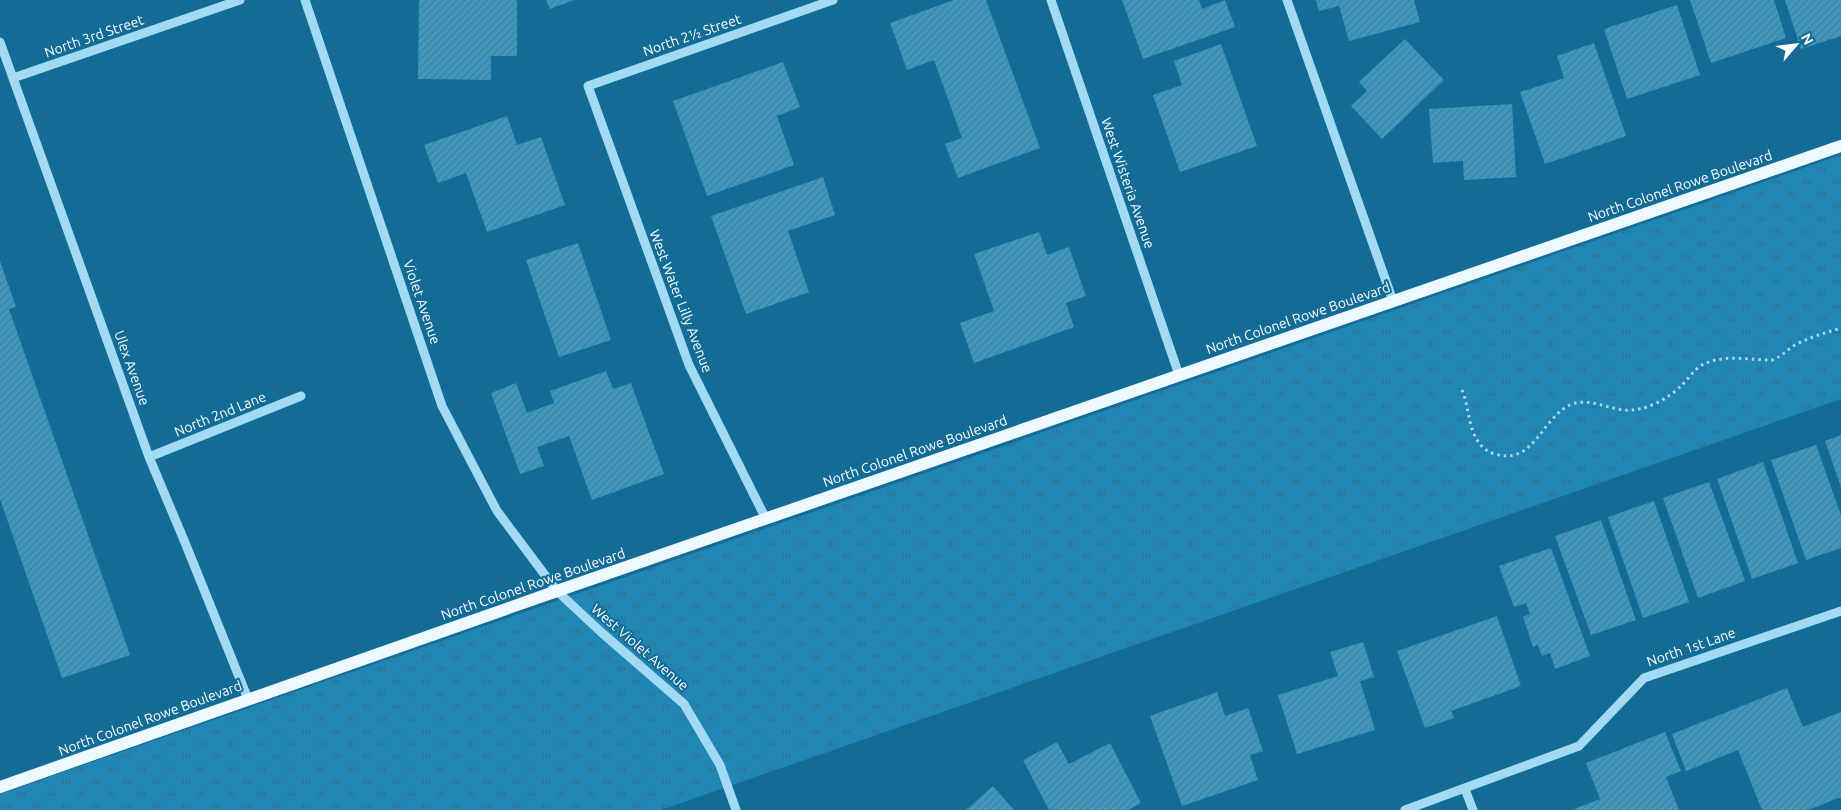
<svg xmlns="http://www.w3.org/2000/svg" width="1841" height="810" font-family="Ubuntu,sans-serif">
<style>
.grass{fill:url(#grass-tufts)}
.building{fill:url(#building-hatch)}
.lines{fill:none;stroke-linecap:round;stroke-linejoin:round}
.path{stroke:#a2daf3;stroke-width:3;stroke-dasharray:2.5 4;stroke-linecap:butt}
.minor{stroke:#a2daf3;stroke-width:9}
.major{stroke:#eef9ff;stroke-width:12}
.labels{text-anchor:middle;stroke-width:4;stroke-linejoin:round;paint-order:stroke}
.street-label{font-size:14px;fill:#fff;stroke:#126c96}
</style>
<defs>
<pattern id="grass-tufts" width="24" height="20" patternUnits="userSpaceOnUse" patternTransform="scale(1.25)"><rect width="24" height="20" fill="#2186b4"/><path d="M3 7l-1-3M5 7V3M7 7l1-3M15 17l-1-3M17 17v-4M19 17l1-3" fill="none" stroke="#326f8a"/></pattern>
<pattern id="building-hatch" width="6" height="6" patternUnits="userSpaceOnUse" patternTransform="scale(1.25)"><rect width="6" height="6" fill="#3f98c0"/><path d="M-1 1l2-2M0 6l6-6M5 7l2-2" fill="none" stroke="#447d97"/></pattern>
</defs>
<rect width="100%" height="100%" fill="#126c96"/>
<path class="grass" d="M1841,155V399L661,810H0V794Z"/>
<path class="building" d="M419,0H517V56H491V80L418,79Z
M546,0H574L550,9Z
M954,0H986L1040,148L958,178L945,144L962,138L934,60L907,70L890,23Z
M1122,0H1199L1202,9L1225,0L1235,27L1143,59Z
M1316,0H1414L1420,22L1349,41L1339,6L1319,11Z
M1690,0H1774L1786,38L1711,63Z
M1785,0H1841V36L1801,49Z
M1677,5L1700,75L1627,99L1604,29Z
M1405,39L1444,80L1382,139L1351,106L1367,91L1359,82Z
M1594,43L1626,136L1545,164L1520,92L1564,78L1557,56Z
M1221,44L1257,146L1180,172L1153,95L1182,85L1174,61Z
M783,62L800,107L777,116L794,165L707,196L673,101Z
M1512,104L1516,177L1464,180L1463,161L1433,163L1429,109Z
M507,116L517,145L541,137L565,205L487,232L466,173L438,183L424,145Z
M823,177L835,215L788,231L809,292L746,314L711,216Z
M1039,232L1047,255L1069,247L1086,296L1066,303L1074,327L974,363L960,323L994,311L974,254Z
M578,243L611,340L559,357L526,260Z
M0,261L16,307L9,309L130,655L62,678L0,499Z
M606,371L613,389L631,383L664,474L592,500L569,436L537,447L544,466L520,474L491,393L516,383L527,413L554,403L550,391Z
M1841,435V487L1825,441Z
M1816,445L1841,515V548L1806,560L1771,460Z
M1763,462L1798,563L1752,579L1717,479Z
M1709,482L1745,581L1698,598L1663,498Z
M1654,501L1689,602L1643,618L1608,517Z
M1601,520L1636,620L1591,635L1555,536Z
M1551,548L1590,656L1555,669L1550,653L1542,656L1538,645L1533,647L1523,617L1530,614L1526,603L1514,607L1499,566Z
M1497,616L1521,686L1451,711L1454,718L1425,728L1397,651Z
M1363,642L1374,677L1360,681L1375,730L1297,754L1278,695L1338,676L1330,652Z
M1787,688L1803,727L1841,712V797L1808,810H1762L1738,750L1686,771L1672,734Z
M1217,692L1225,716L1248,708L1263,751L1250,755L1258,780L1182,806L1150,716Z
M1665,732L1681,771L1666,777L1679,810H1572L1600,799L1586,763Z
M1057,742L1069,764L1110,743L1141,803L1128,810H1049L1023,760Z
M993,786L1014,810H966Z"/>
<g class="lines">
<path class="path" d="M1462,390C1468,404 1468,420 1474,434C1478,443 1484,451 1495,454C1535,466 1541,417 1572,404C1591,397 1613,412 1632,410C1650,409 1670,397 1682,385C1689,378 1695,368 1704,364C1724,354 1750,360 1772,360C1781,357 1787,350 1795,345C1810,337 1825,333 1841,328"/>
<path class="minor" d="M305,0L442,406L497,511L557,591L601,632L684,704L720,765L736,810
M1051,0L1179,375
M1287,0L1393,301
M0,42L149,457L186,545L248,699
M13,78L240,0
M149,457L301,396
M766,519L689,365L588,86L833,0
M1465,789L1473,810
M1405,810L1579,746L1644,678L1841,611"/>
<path class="major" d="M0,787L557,591L1841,146"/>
</g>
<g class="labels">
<g class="street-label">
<text transform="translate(692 35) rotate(-19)" y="5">North 2½ Street</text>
<text transform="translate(94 36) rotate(-19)" y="5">North 3rd Street</text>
<text transform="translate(1128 183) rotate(71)" y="5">West Wisteria Avenue</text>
<text transform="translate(1680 186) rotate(-19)" y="5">North Colonel Rowe Boulevard</text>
<text transform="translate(681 301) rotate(69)" y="5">West Water Lilly Avenue</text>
<text transform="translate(422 302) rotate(71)" y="5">Violet Avenue</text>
<text transform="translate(1298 318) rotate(-19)" y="5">North Colonel Rowe Boulevard</text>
<text transform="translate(132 368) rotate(70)" y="5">Ulex Avenue</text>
<text transform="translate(220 414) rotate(-22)" y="5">North 2nd Lane</text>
<text transform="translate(915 451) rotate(-19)" y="5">North Colonel Rowe Boulevard</text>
<text transform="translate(533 584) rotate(-19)" y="5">North Colonel Rowe Boulevard</text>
<text transform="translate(640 647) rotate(41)" y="5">West Violet Avenue</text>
<text transform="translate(1691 647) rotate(-19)" y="5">North 1st Lane</text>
<text transform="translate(150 718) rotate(-20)" y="5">North Colonel Rowe Boulevard</text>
</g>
</g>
<g transform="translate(1796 45) rotate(62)" stroke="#126c96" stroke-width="4" paint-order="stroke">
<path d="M0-4L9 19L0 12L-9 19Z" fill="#ffffff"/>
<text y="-8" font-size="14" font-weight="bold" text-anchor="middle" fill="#ffffff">N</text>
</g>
</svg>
